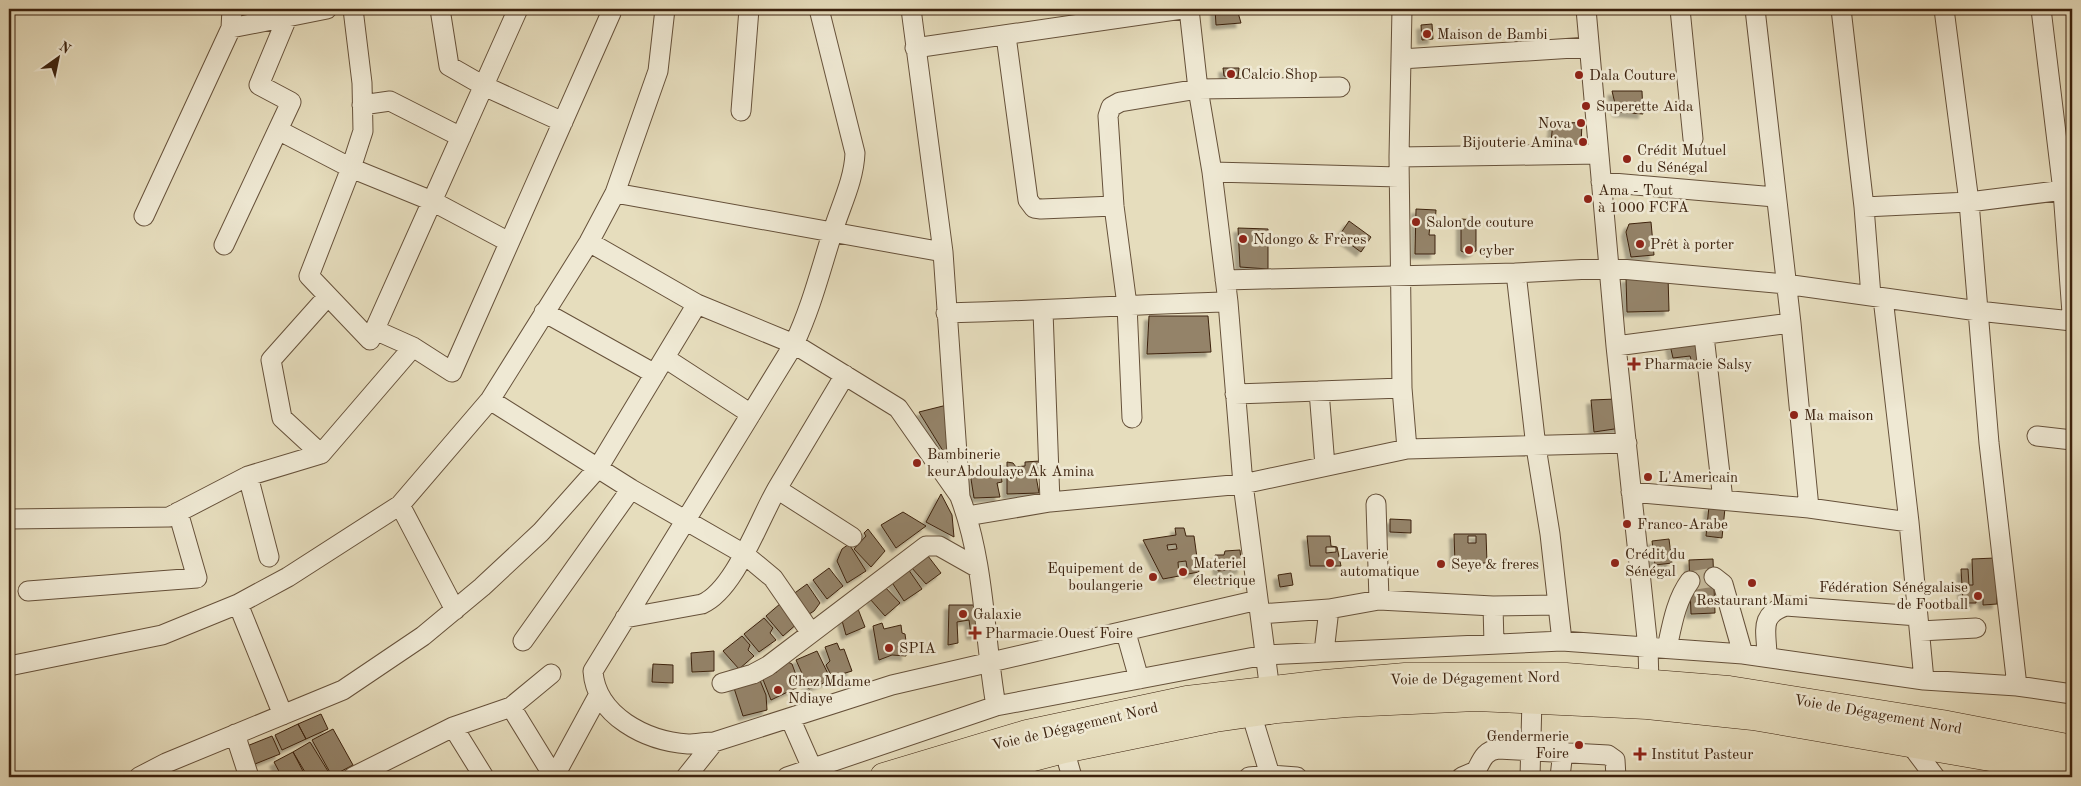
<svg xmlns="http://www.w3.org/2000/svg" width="2081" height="786" font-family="'Old Standard TT',serif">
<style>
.building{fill:#948369;stroke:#3c220e;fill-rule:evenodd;filter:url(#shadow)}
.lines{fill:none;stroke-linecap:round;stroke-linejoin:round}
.minor-tunnel{stroke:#c4b89a;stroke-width:19;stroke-dasharray:19 9;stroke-linecap:butt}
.minor-casing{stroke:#66513a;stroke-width:21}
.highway-casing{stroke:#3c220e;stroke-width:29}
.minor{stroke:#efe9d4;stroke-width:19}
.highway{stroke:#e6ddbd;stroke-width:28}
.poi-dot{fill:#8f2418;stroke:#efe9d4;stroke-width:2}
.labels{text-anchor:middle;stroke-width:5;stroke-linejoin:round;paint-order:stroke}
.poi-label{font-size:15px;fill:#3c220e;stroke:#efe9d4;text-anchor:start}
.street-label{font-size:15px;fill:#3c220e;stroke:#efe9d4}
</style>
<defs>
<filter id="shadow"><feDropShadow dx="-4.5" dy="4.5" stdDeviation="1" flood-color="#0004"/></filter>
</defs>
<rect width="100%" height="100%" fill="#e6ddbd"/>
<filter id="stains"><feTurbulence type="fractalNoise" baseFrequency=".004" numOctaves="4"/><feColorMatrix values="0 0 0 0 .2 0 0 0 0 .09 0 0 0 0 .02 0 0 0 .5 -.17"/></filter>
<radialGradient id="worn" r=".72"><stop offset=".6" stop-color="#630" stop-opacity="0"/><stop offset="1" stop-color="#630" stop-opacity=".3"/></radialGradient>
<path class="building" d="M1215,9H1237L1241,23L1216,25Z
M1432,24L1433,39L1422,40L1421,25Z
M1223,68H1239L1238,78L1224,76Z
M1612,91H1642L1643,114L1617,112Z
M1553,122L1582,123L1581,145L1551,142Z
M1416,209L1436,210L1435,224L1430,225L1429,235H1435V254H1415Z
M1461,219L1476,220V251L1468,254L1461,251Z
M1349,221L1371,237L1361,252L1339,236Z
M1651,222L1654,255L1631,257L1626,232L1629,224Z
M1238,228L1268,229V269L1240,267Z
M1668,276L1669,311L1627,312L1626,278Z
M1149,316H1208L1211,352L1147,354Z
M1702,342L1704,364L1692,363L1690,356L1673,358L1670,345Z
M1616,399L1621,428L1594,432L1591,400Z
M951,404L956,460L948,459L919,412Z
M1040,461V474L1036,476L1039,493L1007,494V462L1013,463L1016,467L1025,466V462Z
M1000,468L1002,482L997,483L1000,497L974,498L971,479L980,469Z
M941,494L952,515L954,537L926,522Z
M1709,506L1725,508L1722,538L1706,536Z
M903,512L926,526L896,548L881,525Z
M1390,519L1411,520V533L1390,532Z
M1175,528H1184L1186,536H1194L1199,572L1188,574L1186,561L1178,562L1179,576L1163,579L1143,540L1176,535ZM1176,544L1177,549L1168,550L1167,545Z
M868,529L885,551L871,567L854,549L866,536L864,533Z
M1454,534H1486L1487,563H1455ZM1468,536H1476V543H1468Z
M1307,536H1330L1331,546L1337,547L1341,566H1310ZM1326,547H1336V552L1326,553Z
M1669,539L1672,563L1655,565L1652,541Z
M849,544L866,571L847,583L837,561L842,549Z
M1240,550L1242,569L1218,571L1215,555H1224L1225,551Z
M928,556L941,573L926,584L911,567Z
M1995,558L1997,604L1983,605V599L1976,600V603H1963L1961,569H1968L1969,585H1973L1972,559Z
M1713,559L1715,613L1691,614L1689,560Z
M829,568L843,586L827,599L813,580Z
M908,569L922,589L904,601L891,581Z
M1291,573L1293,585L1280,587L1278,575Z
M807,584L820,603L814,611L806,616L792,595Z
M884,586L900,603L885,616L870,599Z
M781,603L798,623L783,636L766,616Z
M949,605H976L979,635H971L969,620L957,622L958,643L948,645Z
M858,609L865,627L846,635L841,617Z
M764,618L773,628L770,633L776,640L759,652L744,634Z
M882,623L884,629L901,625L902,633L905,634L906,641H905L906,656L892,655L879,660L873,626Z
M742,636L750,645L748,650L754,656L739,669L723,651Z
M837,643L840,650L844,649L852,671L832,677L826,665L830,661L825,647Z
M714,651V671L692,672L691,653Z
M817,651L831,680L809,689L796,660Z
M784,660L792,664L800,686L771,700L762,677L777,672L775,667Z
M653,664L673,665V683L652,682Z
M759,678L766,695L767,710L743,716L733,685Z
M321,714L328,729L306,739L298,724Z
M298,724L306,739L282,750L275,735Z
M333,729L353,765L332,776L312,740Z
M272,736L280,754L255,764L247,746Z
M310,742L331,776L329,777H308L293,752Z
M293,752L306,777H282L274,762Z"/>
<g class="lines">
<path class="minor-tunnel" d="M1690,581L1714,577"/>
<defs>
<path id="minor" d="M353,9L362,83L363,131L351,168L309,276L370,340L518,9
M440,9L449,66L484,86L563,122
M819,9L855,153C854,181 840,207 832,234C820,272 811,308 794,344L593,671C596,716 646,741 688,744C696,744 706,742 714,742L892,685L1258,600
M911,9L943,252L960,497C985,563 984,637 996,706
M1189,9L1198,89L1212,172L1228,302L1243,484L1270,691
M1402,9L1399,157L1402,388L1407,449
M1586,9L1616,346L1648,648L1649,683
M1680,9L1693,139
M1755,9L1791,323L1809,508
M1841,9L1864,207L1871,296
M1944,9L1969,202L1989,443L2017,686
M2041,9L2063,191L2072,313
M231,28L327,9
M1006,36L1028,200L1034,208L1041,209L1114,206
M915,48L1182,9
M1401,59L1589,47
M362,105L390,101L461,137
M741,111L749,9
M278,130L351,168L432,201L509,242
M1399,157L1599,154
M1212,172L1399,177
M1601,182L1775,197
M615,193L943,252
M1864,207L1969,202L2072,189
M144,216L231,28L232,9
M589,242L697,304L794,344L898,408L959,495
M224,245L291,102L259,85L287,18
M1516,273L1536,447L1550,534L1562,641
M1225,280L1516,273L1610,268L1785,284L1978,311L2072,321
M1883,298L1909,522L1924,680
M1043,311L1050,502
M544,312L655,374
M946,313C1040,311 1134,304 1228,302
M375,330L413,347L452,372L611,13L609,9
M1704,336L1723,500
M1616,346L1791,323
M665,358L751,414
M1319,391L1325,466
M1235,394L1402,388
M490,400L631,489L744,554L773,578L811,633
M1132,418L1127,305L1114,206L1108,116L1111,107L1120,102L1198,89L1340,87
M2037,436L2072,440
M321,454L282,418L271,360L328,296
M248,476L269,557
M777,489L852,537
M1631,492L1809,508L1909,522
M1376,504L1379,600
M400,505L455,610
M967,516L1050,502L1243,484L1407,449L1627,443
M10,519L169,517L248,476L321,454L413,347
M1714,577L1723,584L1743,654
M28,591L197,578L178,512
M238,604L283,715
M1493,606L1494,644
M1260,614L1329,609
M625,618L702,604C735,590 759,519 778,487C800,450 822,413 845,375
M1920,631L1976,628
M1126,633L1139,679
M523,641L631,489
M1667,648C1672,625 1676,600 1690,581
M1324,652L1329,609L1379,600L1493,606L1558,605
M1767,657C1767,632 1758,615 1786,606L1918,616
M9,666L162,635L238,604L288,577L400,505L490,400L589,242L615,193L658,71L665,9
M722,683L753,674L768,666L926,546H939L978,568
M511,707L554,777
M1251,713L1270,775
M790,718L812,768
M453,727L484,777
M235,734L249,777
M1908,741L1935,777
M1064,749L1072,777
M139,777L166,763L343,690L423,636L482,587L541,532L598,468L697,304
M353,777L453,727L511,707L551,674
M554,777L598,696
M686,777L714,742
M787,777L996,706L1265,655L1562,641L1743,654L1924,680L2017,686L2072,694
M1249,777L1270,775L1297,777
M1462,777L1476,771C1482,760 1484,751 1498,749L1608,755L1615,760L1616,777
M1530,777L1532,699
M1560,777L1563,751"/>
<path id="highway" d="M884,777L1027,734L1187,700L1325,684L1405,677H1566L1729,690L1942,724L2072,749
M957,777L1064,749L1215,718L1277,709L1347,703L1476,697L1647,705L1753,716L2072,771"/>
</defs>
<use href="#minor" class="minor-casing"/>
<use href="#highway" class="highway-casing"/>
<use href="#minor" class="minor"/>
<use href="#highway" class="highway"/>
</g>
<g class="poi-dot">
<circle cx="1427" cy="34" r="5"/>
<circle cx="1231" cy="74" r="5"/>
<circle cx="1579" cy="75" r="5"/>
<circle cx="1586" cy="106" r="5"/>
<circle cx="1581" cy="123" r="5"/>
<circle cx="1583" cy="142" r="5"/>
<circle cx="1627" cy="159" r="5"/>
<circle cx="1588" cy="199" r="5"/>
<circle cx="1416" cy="222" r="5"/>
<circle cx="1243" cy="239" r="5"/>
<circle cx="1640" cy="244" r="5"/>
<circle cx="1469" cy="250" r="5"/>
<path d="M1631.5 356.5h5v5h5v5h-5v5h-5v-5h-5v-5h5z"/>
<circle cx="1794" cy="415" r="5"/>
<circle cx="917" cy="463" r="5"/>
<circle cx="1648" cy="477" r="5"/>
<circle cx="1627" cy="524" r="5"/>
<circle cx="1330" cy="563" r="5"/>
<circle cx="1615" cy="563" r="5"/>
<circle cx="1441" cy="564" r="5"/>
<circle cx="1183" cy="572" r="5"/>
<circle cx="1153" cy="577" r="5"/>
<circle cx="1752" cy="583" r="5"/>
<circle cx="1978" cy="596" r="5"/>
<circle cx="963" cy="614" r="5"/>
<path d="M972.5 625.5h5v5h5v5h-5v5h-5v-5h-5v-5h5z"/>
<circle cx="889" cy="648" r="5"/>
<circle cx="778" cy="690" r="5"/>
<circle cx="1579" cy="745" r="5"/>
<path d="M1637.5 746.5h5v5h5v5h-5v5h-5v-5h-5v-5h5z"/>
</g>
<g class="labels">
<g class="poi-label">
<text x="1437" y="39">Maison de Bambi</text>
<text x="1241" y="79">Calcio Shop</text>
<text x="1589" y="80">Dala Couture</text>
<text x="1596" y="111">Superette Aida</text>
<text x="1571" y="128" text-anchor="end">Nova</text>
<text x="1573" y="147" text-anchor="end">Bijouterie Amina</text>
<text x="1637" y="155">Crédit Mutuel<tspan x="1637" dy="17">du Sénégal</tspan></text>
<text x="1598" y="195">Ama - Tout<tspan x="1598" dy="17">à 1000 FCFA</tspan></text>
<text x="1426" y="227">Salon de couture</text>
<text x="1253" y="244">Ndongo &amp; Frères</text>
<text x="1650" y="249">Prêt à porter</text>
<text x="1479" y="255">cyber</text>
<text x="1644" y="369">Pharmacie Salsy</text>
<text x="1804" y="420">Ma maison</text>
<text x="927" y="459">Bambinerie<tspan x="927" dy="17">keurAbdoulaye Ak Amina</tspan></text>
<text x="1658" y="482">L'Americain</text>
<text x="1637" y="529">Franco-Arabe</text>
<text x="1340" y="559">Laverie<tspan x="1340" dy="17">automatique</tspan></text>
<text x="1625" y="559">Crédit du<tspan x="1625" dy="17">Sénégal</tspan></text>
<text x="1193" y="568">Materiel<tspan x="1193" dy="17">électrique</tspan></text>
<text x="1451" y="569">Seye &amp; freres</text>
<text x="1143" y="573" text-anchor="end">Equipement de<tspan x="1143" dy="17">boulangerie</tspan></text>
<text x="1968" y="592" text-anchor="end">Fédération Sénégalaise<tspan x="1968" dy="17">de Football</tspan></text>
<text x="1752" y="605" text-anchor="middle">Restaurant Mami</text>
<text x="973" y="619">Galaxie</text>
<text x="985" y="638">Pharmacie Ouest Foire</text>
<text x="899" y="653">SPIA</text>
<text x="788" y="686">Chez Mdame<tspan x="788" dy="17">Ndiaye</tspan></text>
<text x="1569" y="741" text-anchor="end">Gendermerie<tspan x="1569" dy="17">Foire</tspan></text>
<text x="1651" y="759">Institut Pasteur</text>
</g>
<g class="street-label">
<text transform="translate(1475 678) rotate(-1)" y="5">Voie de Dégagement Nord</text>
<text transform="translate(1878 714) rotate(10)" y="5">Voie de Dégagement Nord</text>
<text transform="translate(1075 726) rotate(-13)" y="5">Voie de Dégagement Nord</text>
</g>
</g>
<rect width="2081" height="786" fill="none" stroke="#e6ddbd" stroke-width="30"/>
<rect x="10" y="10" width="2061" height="766" fill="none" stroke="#3c220e" stroke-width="2.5"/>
<rect x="15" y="15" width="2051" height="756" fill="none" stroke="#3c220e"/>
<g transform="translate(58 58) rotate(33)" stroke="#efe9d4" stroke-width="4" paint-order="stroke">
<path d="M0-4L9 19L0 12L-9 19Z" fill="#3c220e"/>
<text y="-8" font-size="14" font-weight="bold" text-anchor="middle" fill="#3c220e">N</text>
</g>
<rect width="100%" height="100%" filter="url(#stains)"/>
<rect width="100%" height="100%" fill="url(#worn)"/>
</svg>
